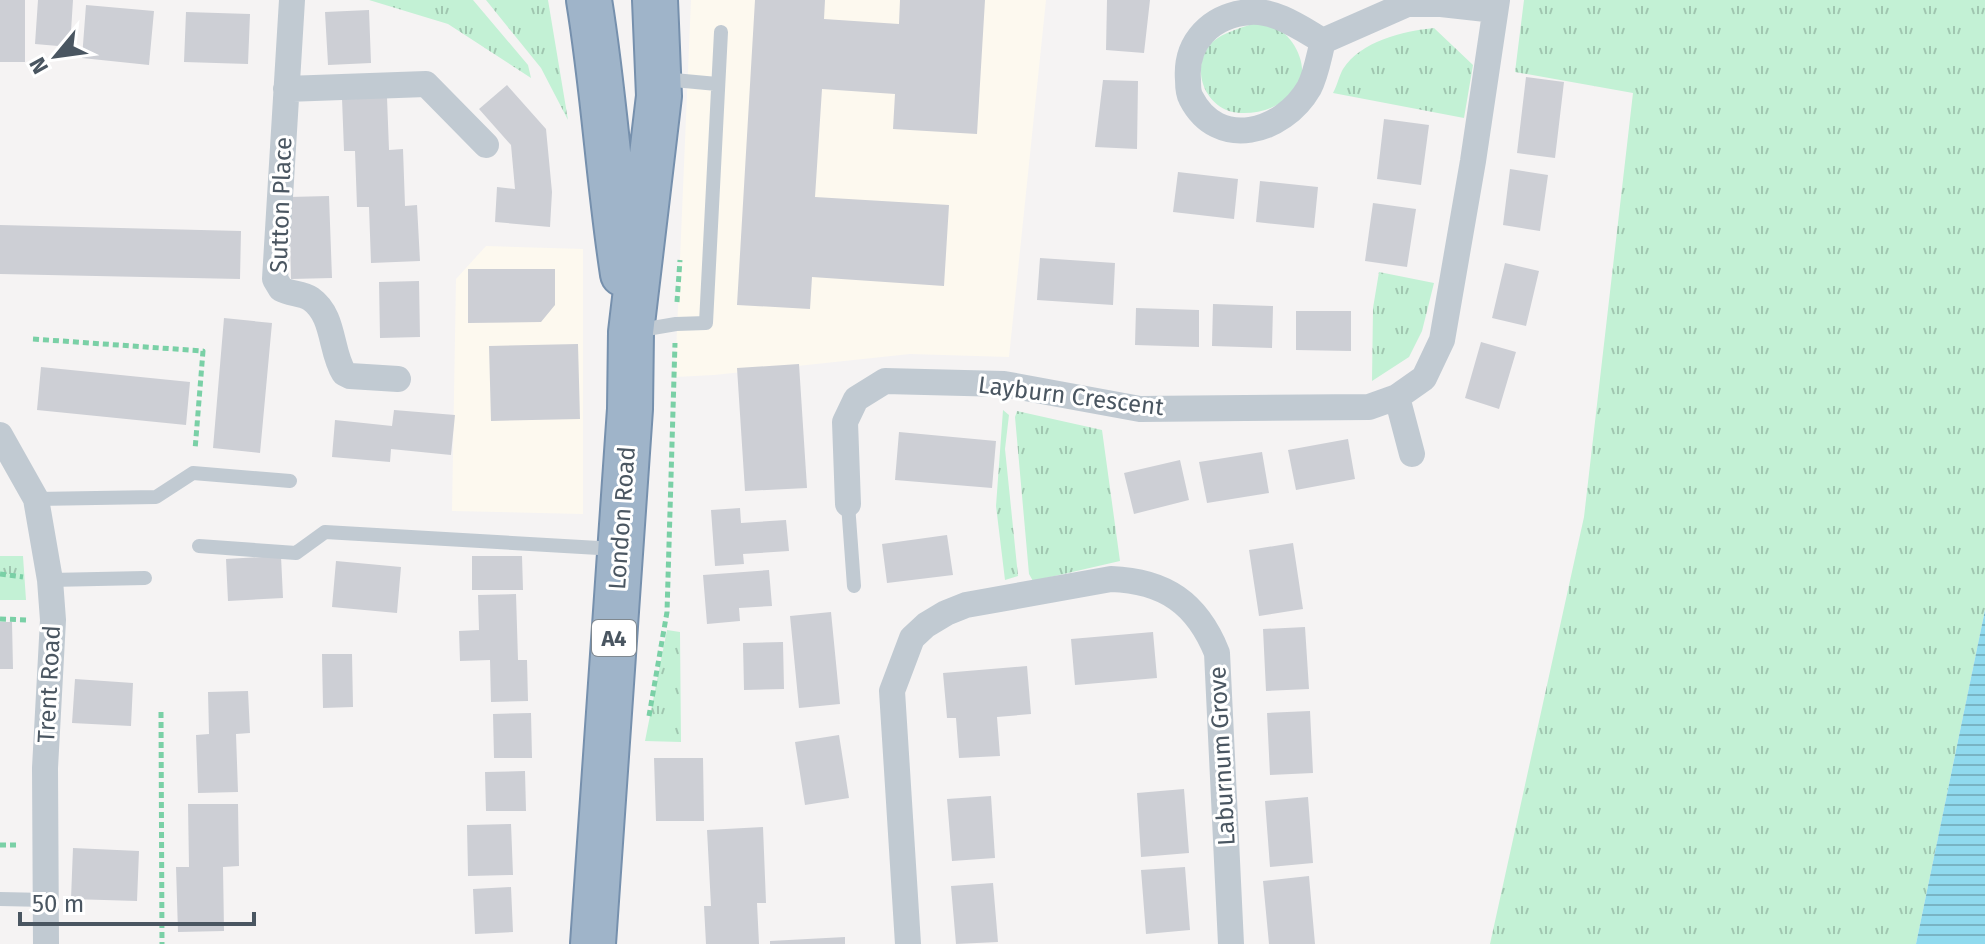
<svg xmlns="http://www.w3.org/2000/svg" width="1985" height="944" font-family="'Fira Sans',sans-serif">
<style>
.commercial{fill:#fdf9ef}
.grass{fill:url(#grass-tufts)}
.water{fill:url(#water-rules)}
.building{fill:#cdcfd5}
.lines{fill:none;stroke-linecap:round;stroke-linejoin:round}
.trunk-casing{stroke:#7690ad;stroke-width:48}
.path{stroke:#7ad0a6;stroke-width:5;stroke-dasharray:6 4;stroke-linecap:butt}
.service{stroke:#c1cad2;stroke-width:14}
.minor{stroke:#c1cad2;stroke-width:26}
.trunk{stroke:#9fb4c9;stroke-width:44}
.labels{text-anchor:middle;stroke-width:6;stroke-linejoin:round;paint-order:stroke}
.shield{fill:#fff;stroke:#808990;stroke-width:2}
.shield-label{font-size:22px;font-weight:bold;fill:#4a5661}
.street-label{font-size:24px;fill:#4a5661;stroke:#fff}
</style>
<defs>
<pattern id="grass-tufts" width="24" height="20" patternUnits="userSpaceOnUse" patternTransform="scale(2)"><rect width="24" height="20" fill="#c3f1d5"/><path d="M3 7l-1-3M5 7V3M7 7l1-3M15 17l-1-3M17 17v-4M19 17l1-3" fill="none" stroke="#a0c6b0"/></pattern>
<pattern id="water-rules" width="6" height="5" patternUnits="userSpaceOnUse" patternTransform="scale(2)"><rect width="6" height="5" fill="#90daee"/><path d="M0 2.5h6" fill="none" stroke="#78b4c4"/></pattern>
</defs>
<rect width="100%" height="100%" fill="#f5f3f3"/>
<path class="commercial" d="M691,0H1046L1009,357L910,354L714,375L675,377Z
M486,246L583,249V514L452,511L456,279Z"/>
<path class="grass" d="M369,0H473L528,65L531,78L448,24Z
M486,0H548L568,120L541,68Z
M1524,0H1985V610L1916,944H1490L1584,517L1633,93L1515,72Z
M1252,24C1257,24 1265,23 1270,25C1291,31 1310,64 1299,85C1287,107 1252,118 1229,111C1203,102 1192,68 1209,46C1218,34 1238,29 1252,24Z
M1434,28L1473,65L1464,118L1333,93C1337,86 1339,76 1343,69C1361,41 1403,31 1434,28Z
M1379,272L1434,283L1422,331L1409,357L1372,381L1373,308Z
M1003,410L1009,415L1005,449L1018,576L1005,580L996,506Z
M1017,411L1102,430L1120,561L1033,581L1029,574L1015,417Z
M0,556H23L26,600H0Z
M667,630L680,632L681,742L645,741Z"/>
<path class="water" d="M1985,610V944H1916Z"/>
<path class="building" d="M0,0H25V62H0Z
M38,0H73L70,47L35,44Z
M755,0H825L824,19L899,24L900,0H985L977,134L893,129L895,94L822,89L815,197L949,205L944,286L812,277L810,309L737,305Z
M1107,0H1150L1144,53L1106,50Z
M86,5L154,11L149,65L82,58Z
M369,10L371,63L328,65L325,12Z
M186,12L250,14L248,64L184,62Z
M1526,77L1564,82L1555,158L1517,153Z
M1103,80L1138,81L1137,149L1095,147Z
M507,85L546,129L552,192L550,227L495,222L497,187L515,189L511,145L479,109Z
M387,97L389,150L403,149L405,206L417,205L420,261L371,263L369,207H357L355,151H344L342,98Z
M1384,119L1429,125L1421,185L1377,179Z
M1510,169L1548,175L1540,231L1503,225Z
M1178,172L1238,179L1234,219L1173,212Z
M1260,181L1318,187L1314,228L1256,222Z
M329,196L332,278L291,279L289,197Z
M1373,203L1416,209L1407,267L1365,261Z
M0,225L241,231L240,279L0,274Z
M1040,258L1115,263L1113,305L1037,300Z
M1505,263L1539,271L1526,326L1492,318Z
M468,269H555V305L541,322L468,323Z
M419,281L420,337L380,338L379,282Z
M1213,304L1273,306L1272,348L1212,346Z
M1136,308L1199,310V347L1135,345Z
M1296,311H1351V351L1296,350Z
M224,318L272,323L260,453L213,448Z
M1481,342L1516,352L1499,409L1465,398Z
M578,344L580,419L491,421L489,346Z
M799,364L807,488L745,491L737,368Z
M41,367L190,382L186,425L37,410Z
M394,410L455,415L451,455L391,449L390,462L332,457L335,420L392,426Z
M899,432L996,441L992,488L895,480Z
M1348,439L1355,479L1296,490L1288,450Z
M1262,452L1269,493L1207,503L1199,462Z
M1180,460L1189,500L1134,514L1124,473Z
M740,508L741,523L786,520L789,551L743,554L744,564L715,566L711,510Z
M947,535L953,575L887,583L882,544Z
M1293,543L1303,609L1259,616L1249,550Z
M281,556L283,598L228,601L226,559Z
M472,556H522L523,590H472Z
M336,561L401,567L397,613L332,607Z
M769,570L772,606L739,608L740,621L707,624L703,575Z
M516,594L518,660H527L528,701L491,702L490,660L460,661L459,631L479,630L478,595Z
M831,612L840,704L799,708L790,616Z
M0,622H12L13,669H0Z
M1305,627L1309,689L1266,691L1263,629Z
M1153,632L1157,678L1075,685L1071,639Z
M783,642L784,689L744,690L743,643Z
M322,654H352L353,707L323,708Z
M1027,666L1031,714L997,717L1000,756L959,758L956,718H947L943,673Z
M75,679L133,683L131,726L72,723Z
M248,691L250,733L236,734L238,792L198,793L196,735L209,734L208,692Z
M1310,711L1313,773L1270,775L1267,713Z
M531,713L532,758H494L493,714Z
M839,735L849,798L805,805L795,742Z
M654,758H703L704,821H656Z
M525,771L526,811H486L485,772Z
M1184,789L1189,853L1141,857L1137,793Z
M991,796L995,858L952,861L947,799Z
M1308,797L1313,863L1270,867L1265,801Z
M188,804H238L239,866L223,867L224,931L178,932L176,867H189Z
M511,824L513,875L468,876L467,825Z
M763,827L766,903H757L759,944H706L704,906H711L707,830Z
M73,848L139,851L137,901L71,899Z
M1185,867L1190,930L1146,934L1141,870Z
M1309,876L1315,944H1269L1263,881Z
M993,883L998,942L956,944L951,886Z
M511,887L513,932L475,934L473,889Z
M845,937V944H770V941Z"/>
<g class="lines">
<defs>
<path id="trunk" d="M589,0C604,91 609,183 623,274
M593,944L630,409L631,332L659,96L655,0"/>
</defs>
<use href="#trunk" class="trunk-casing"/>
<path class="path" d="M677,302L680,260
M33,339L203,351L195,450
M0,574L23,577
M0,619L27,620
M161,712L162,944
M649,716L667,612L675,343
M0,845H19"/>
<path class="service" d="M663,79L717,84
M635,331L676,324L706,323L721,32
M36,499L156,497L193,473L290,481
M848,504L854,586
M199,546L296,553L325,532L616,549
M50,580L145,578
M0,899L46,900"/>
<path class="minor" d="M292,0L275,279L281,289C290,294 302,293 311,299C335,316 330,351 344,373L350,376L398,379
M1323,41C1319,56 1316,75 1309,88C1283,133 1218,151 1191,98C1188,93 1188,86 1188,80C1185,42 1211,15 1250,12C1276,10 1302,29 1323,41L1407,4H1441L1495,10
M286,89L426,84L486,145
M1397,397L1412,454
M0,435L36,499L50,580L53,620L45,768L46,944
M848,504L845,422L856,399L885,381L1004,384L1140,409L1369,407L1397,397L1424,378L1442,340L1473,161L1497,0
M908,944L892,691L912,638L926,625L946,613L966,605L1111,579C1165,581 1197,603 1217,653L1231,944"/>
<use href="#trunk" class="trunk"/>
</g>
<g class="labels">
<rect class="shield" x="592" y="620" width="44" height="36" rx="6"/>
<g class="shield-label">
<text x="614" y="646">A4</text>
</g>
<g class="street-label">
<text transform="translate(281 205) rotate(-88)" y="8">Sutton Place</text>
<text transform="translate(1071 396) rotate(7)" y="8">Layburn Crescent</text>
<text transform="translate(622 518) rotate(-86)" y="8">London Road</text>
<text transform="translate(49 684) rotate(-87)" y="8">Trent Road</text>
<text transform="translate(1222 756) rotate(-93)" y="8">Laburnum Grove</text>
</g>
</g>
<g transform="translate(56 56) rotate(241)" stroke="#ffffff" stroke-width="6" paint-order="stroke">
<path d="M0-6L14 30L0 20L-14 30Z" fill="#4a5661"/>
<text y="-12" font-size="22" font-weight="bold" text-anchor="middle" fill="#4a5661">N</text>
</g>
<path d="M20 912v12h234v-12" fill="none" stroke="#4a5661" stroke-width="4"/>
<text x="32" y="912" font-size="24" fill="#4a5661" stroke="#ffffff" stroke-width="6" paint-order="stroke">50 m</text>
</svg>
